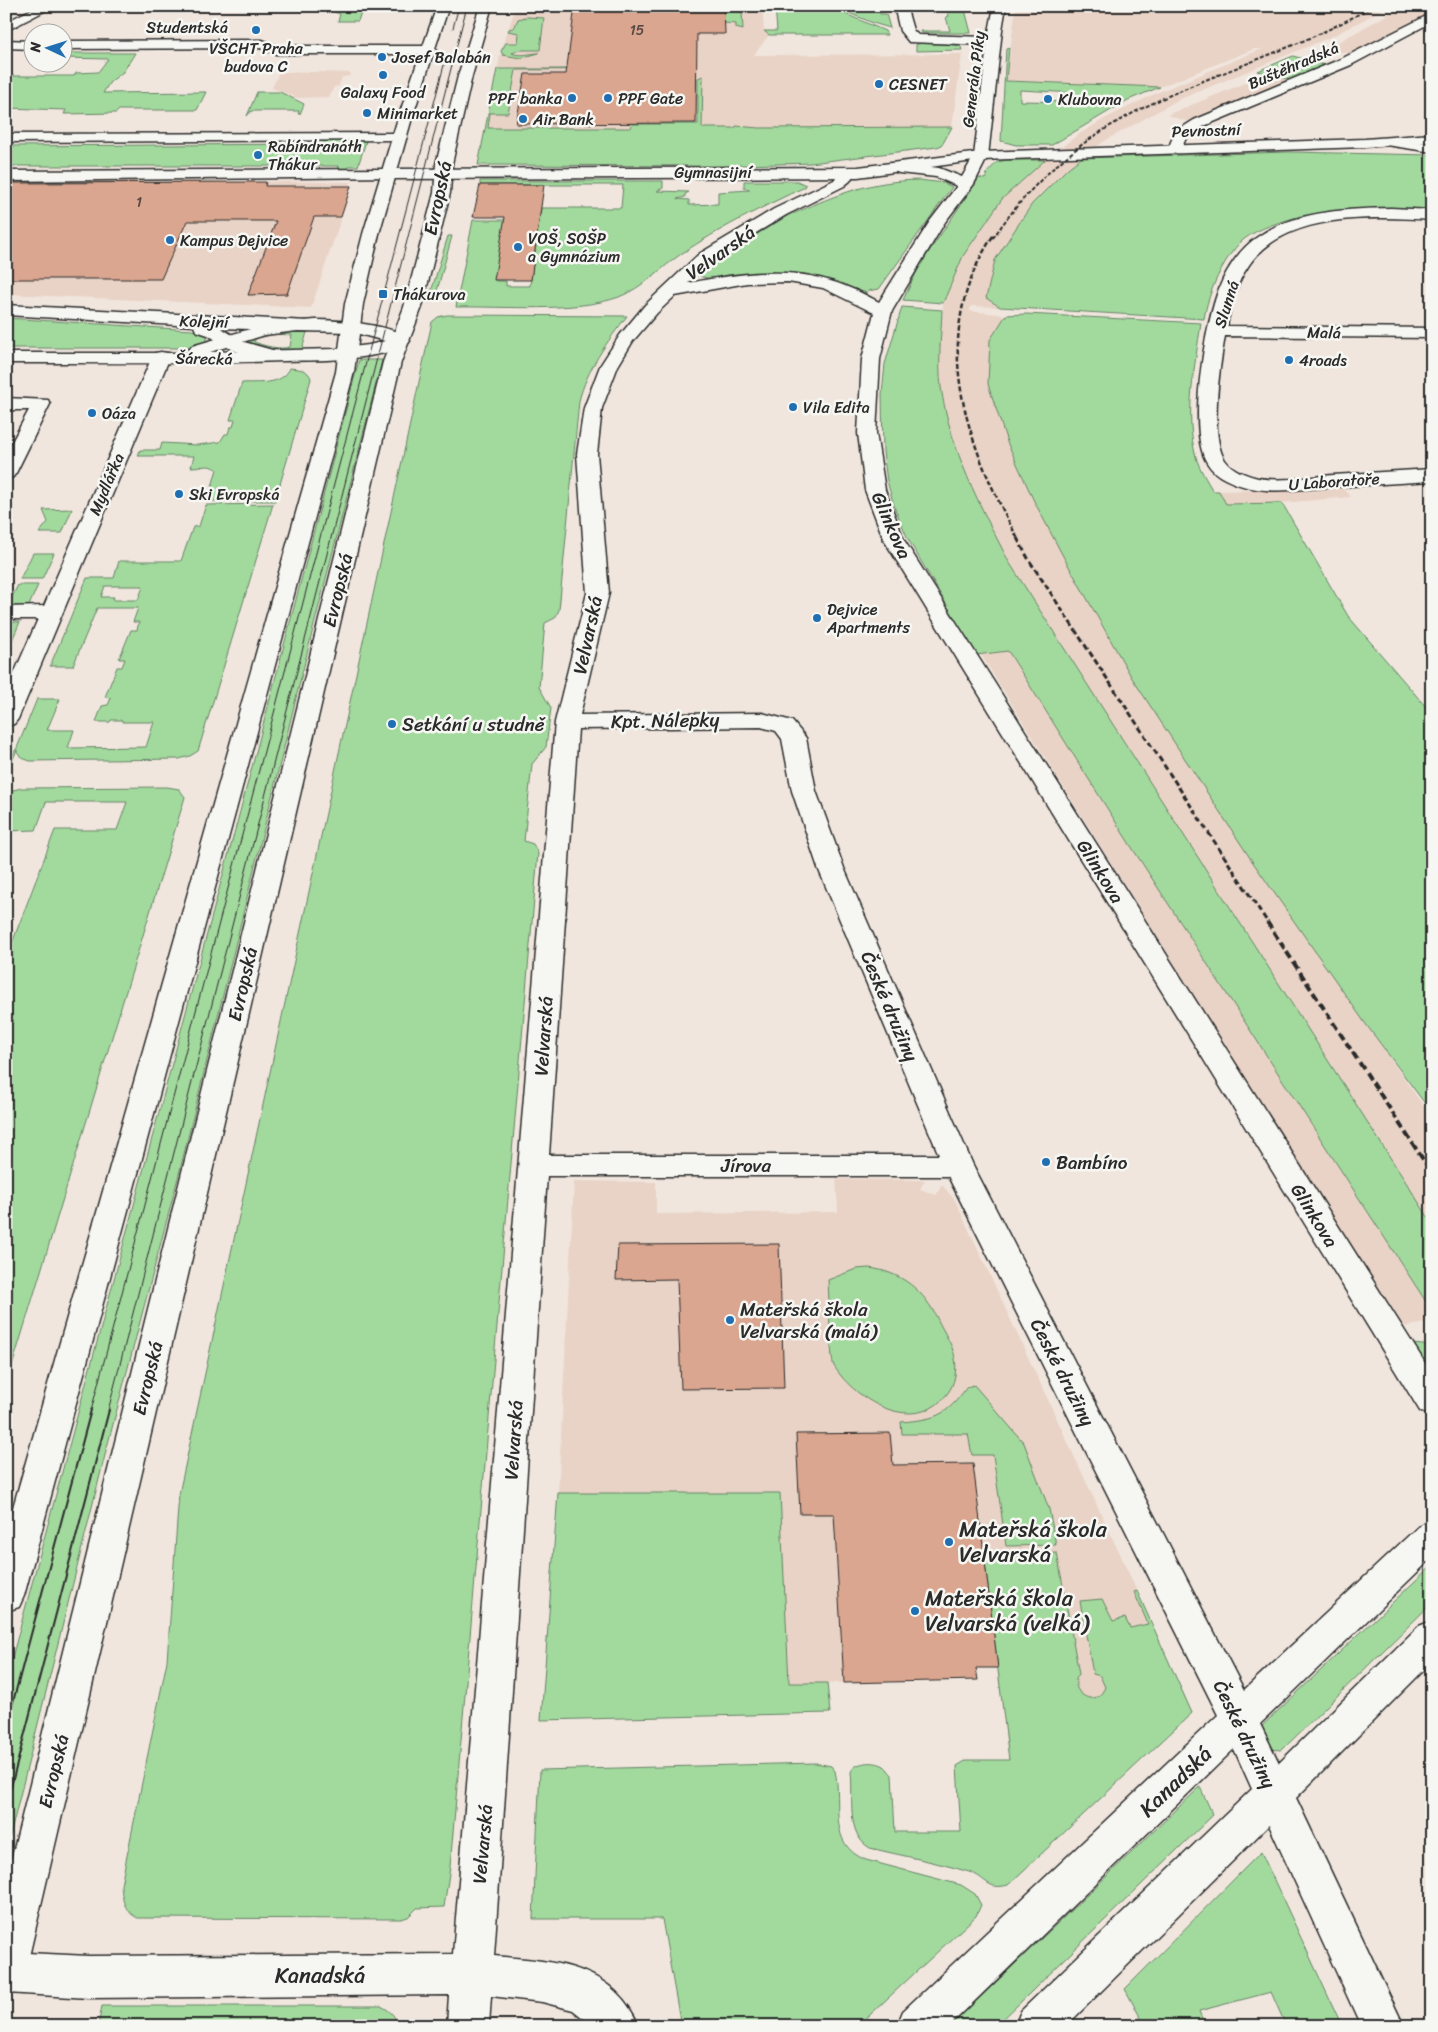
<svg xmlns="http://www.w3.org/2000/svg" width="1438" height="2032" font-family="Sriracha,sans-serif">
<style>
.built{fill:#e9d3c6}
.green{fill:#a2da9e;stroke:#668264;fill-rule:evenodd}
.building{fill:#daa68f;stroke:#2b2b2b}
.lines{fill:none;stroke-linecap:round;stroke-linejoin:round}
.minor-casing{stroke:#2b2b2b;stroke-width:3}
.tertiary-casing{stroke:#2b2b2b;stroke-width:3}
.primary-casing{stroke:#2b2b2b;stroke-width:3}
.minor{fill:#f6f6f2;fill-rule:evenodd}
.tertiary{fill:#f6f6f2;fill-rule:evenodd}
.primary{fill:#f6f6f2;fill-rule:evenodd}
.tram-far1{stroke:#2b2b2b;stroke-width:1}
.tram{stroke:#2b2b2b;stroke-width:2}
.rail-far3{stroke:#2b2b2b;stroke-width:2;stroke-dasharray:4 2;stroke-linecap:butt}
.rail-far2{stroke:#2b2b2b;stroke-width:2.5;stroke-dasharray:5 2.5;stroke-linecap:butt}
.rail-far1{stroke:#2b2b2b;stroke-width:3;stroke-dasharray:6 3;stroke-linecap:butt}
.rail{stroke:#2b2b2b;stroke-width:4;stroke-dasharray:8 4;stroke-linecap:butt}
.poi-dot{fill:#1f6fb2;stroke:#f6f6f2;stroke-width:2}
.labels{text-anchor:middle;stroke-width:5;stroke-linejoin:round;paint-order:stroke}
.far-number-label{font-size:14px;fill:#574a44}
.far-street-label{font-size:16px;fill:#2b2b2b;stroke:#f6f6f2}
.far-poi-label{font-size:16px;fill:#2b2b2b;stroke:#f6f6f2;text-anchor:start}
.street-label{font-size:19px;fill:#2b2b2b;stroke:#f6f6f2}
.poi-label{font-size:19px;fill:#2b2b2b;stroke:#f6f6f2;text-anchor:start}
.near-poi-label{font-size:22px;fill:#2b2b2b;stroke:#f6f6f2;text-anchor:start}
.near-street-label{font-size:22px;fill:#2b2b2b;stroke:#f6f6f2}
</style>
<rect width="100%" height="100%" fill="#f0e6de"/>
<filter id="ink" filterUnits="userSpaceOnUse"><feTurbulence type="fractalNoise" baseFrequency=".02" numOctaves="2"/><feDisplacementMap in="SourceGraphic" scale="10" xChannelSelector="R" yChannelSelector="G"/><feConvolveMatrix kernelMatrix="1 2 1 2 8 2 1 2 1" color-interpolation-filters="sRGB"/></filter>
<g filter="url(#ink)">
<path class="built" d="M516,6H762L764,31L769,35L754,55L962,54L952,127L943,143L482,145L501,51Z
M1016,6H1389L1333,36L1178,100L1103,142L1068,168L1032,204L995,260L986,298L1000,307L971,306L970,311L1006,315L990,341L998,416L1007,442L1034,501L1252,861L1432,1118V1223L1009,562L979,504L959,455L947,420L941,386L939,356L943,303L963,256L1002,199L1045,160L1076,136L1104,119L1154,94L1262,49H1254L1160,87L1006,81Z
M1403,6H1432V11L1351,54L1326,49Z
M279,72H321L351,73L350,76L342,77L339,86L334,87L329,97L298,98L272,88Z
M1267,74L1290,80L1189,122L1167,115Z
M6,180L351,182L350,185L352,186L311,308L6,294Z
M1339,484L1351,497L1282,503L1226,504L1219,491L1268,490Z
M1008,651L1129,843L1432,1311V1322L1403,1327L1391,1311L981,655Z
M836,1179L925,1180L920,1189L936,1195L942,1185L955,1200L1137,1591L1192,1713L1009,1760L997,1668H977L978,1680L789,1684L780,1493H558L574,1181L656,1182V1214L838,1212Z"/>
<path class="green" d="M318,6H363L358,21H338L340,14Z
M775,6H827L885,31L887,35H769L764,31H777Z
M832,6H879L880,14H886L890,28L873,23Z
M946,6H964L971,33H921L920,31H950L946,17L949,16Z
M724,11L742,12L743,30L736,28V24L724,23Z
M527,17L544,18L540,50H519L512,53C521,57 530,53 539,53L521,58L503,55L501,51L506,43H518L519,33L508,31L509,29L514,28L518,19Z
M920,43L956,45L961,47L962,50L916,51V45Z
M1009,48L1006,81L1160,87L1128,100L1052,145H1016L1001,141L1006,49ZM1020,90L1075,93L1076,102L1020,101Z
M63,53H135L123,72L110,82L103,93L206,92L197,110H119L116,113L64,114L66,110L6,108V76H74L76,73L98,72L108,59L63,58Z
M1293,56L1325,65L1290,80L1258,71Z
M497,69H661L516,70L508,113H490L488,128H631L632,124H698V78L703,76L702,128H735L736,126L759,128L952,127L942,145L937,147L811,163L711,166L478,165Z
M257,92H280L304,104L300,114H298L299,111H251L247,116Z
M367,138L358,166H348L352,172H338L339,166H6V146L321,144L324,139Z
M1289,152L1432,155V212L1308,218L1304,215C1284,221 1259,227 1243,240C1223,258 1208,293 1204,319L1000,307L986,298L995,260L1014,231L1032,204L1068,168L1081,158Z
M1007,160H1045L1002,199L963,256L943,303L903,300L920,265L979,178L985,179L987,175H985L997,162Z
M919,180L944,183L952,187L879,289L868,291L867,293L804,274L760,273L713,279L702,277L696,273L698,270L792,213H795C838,194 870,181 919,180Z
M480,181H663V188L657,191L689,192L685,194V197L677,199L689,200V205L718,204V192L750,190L744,188V181H797L806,185L805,187C762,207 720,228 681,254C661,268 642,288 619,297C574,313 504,306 456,307L473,220H505L496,281H506V286H530L541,208H621L623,185H480Z
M448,236H452L434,302H428Z
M902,307L942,310C941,336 938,361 941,387C950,449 980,506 1009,562L1432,1223V1311L1129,843L1008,651L976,655L908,539L895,509L887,481L883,452L882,394L885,364Z
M1026,314L1201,323C1195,366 1184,414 1196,457C1199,468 1207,481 1213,491H1219L1226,504L1282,503L1348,616L1432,714V1113L1365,1023L1252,861L1132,678L1063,556L1034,501L1007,442L988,384L990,340L1006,315Z
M447,315L627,316C607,342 587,369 579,401L559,610L555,618L545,623L539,687L551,708L546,747L532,764L524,841L533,844L538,853L450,1867L444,1907L417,1908L408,1917L401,1919L138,1918C124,1912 122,1899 121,1885L167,1661L179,1494L432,322L438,317Z
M6,318L192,330L205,333L208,337L204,344L189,348H6Z
M276,332H307L302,350C285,351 257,354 244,340ZM275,334L292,335L290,347C281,350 262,346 253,341L258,338Z
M359,360H382L313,629L180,1170L106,1451L6,1852V1680L252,767Z
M290,368C298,369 309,369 311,379L275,501H208L217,469L209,466L191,467L194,456H138L140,450H160L162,443L198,445L220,442L225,434H228L230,427H233L235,420H230L242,383C258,382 282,386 290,368Z
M273,504L198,751L190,756L179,759L30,761L22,758L17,753V750L6,774V763L17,748L37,699H60L47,730H74L68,748L146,747L154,722H122V720H111L110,722H96L102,706L108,705L111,698L105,697L117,667H122L125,659H119L131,630H137L139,622H133L138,608H97L73,666H50L87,578H114L119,561H181L193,527L199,526L206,505ZM105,586H143V587L138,600H113L114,597H101Z
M72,509L62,533H39L48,522L43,510Z
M33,553H54L42,579H20Z
M18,585H38L28,608H6V601H10Z
M6,622H20L6,654Z
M167,787L179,789L185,797L6,1386V1054L11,1041H6V959L55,830H117L127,802H46L36,830L6,831V792L21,788Z
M869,1268C901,1272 924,1290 938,1320C943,1331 953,1345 955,1358C957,1370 955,1384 947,1394C916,1435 856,1402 834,1366C830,1360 829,1293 828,1280L856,1269Z
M1403,1343L1432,1346V1389Z
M974,1385L1024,1443L1049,1509L1056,1545L1006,1546L993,1455H972L968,1434H902L901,1422C937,1419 946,1416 967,1387Z
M558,1493H780L789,1683H827L830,1713L541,1720Z
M1057,1553L1079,1674C1066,1689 1095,1712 1105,1687L1100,1676L1093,1674L1080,1601L1102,1599L1113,1621L1125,1618L1130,1628L1148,1624L1134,1592L1137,1591L1192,1713L1008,1885C987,1891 986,1877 969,1872C937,1862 903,1856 870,1848C845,1834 854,1797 851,1772C854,1762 874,1760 884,1766C887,1768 889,1772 892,1775L895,1832H961L957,1766L967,1760H1009L984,1555Z
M1432,1565V1603L1282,1750L1267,1749L1261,1727Z
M816,1763L831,1766L835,1771C843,1804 826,1844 866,1860L961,1885L975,1894L981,1905L976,1916L858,2026H681L662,1919H533L540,1770Z
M1200,1787L1213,1815L996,2026H950Z
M1261,1852L1342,2026H1286L1271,1992L1199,2011L1205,2026H1145L1125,1989Z
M102,2006H381C390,2011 396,2015 397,2026H98Z"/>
<path class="building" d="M575,6H724L725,34H697L696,123L516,124L525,74H566Z
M266,182L265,186H351L341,217H314L287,294L248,295L276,221H187L161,279H6V183Z
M480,185H544L531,280H494L505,217H473Z
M779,1244L784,1388L681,1389L677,1279L616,1280L618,1245Z
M890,1433L893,1465L973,1464L998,1668H976L978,1680L844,1683L834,1514H800L796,1434Z"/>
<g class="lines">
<defs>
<path id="minor" d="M38,6H54L6,31V22Z
M894,6H906L913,30L918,35L988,37L994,6H1006L1002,30L988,156L974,184L945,222L892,311L880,359L876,433L885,490L904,540L1432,1374V1415L1420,1411L884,540L865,490L858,433L862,359L874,313L823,288L788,282L747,283L675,296L657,313L633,341L618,366L602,408L597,454L609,593L580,715L762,713L792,721L806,738L816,791L844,868L973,1165L1244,1690L1420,1525L1432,1520V1558L1260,1724L1279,1763L1419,1626L1432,1621V1662L1296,1798L1404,2026H1361L1269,1825L1066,2026H1015L1021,2011L1252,1789L1234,1749L949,2026H897L903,2011L1218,1715L948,1176H547L494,1956C553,1961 613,1964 639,2026H593L573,2010L542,2002L491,1996L489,2026H447L449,1995L89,1998L6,1993V1952L89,1956L453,1954L555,722L587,593L577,454L584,408L600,366L620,335L645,305L699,254L774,209L834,180L842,169H852L855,172L850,181L844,186L786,215L711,260L688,283C762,269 812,264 879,302L930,221L957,186L936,177L899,173L894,171L891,168L894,165L899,163L939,168L962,177L974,156L987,45L909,42L900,31ZM761,727L776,731L782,739L792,791L818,868L939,1155H549L578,729Z
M1432,13V22L1351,65L1204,126L1186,138L1180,152H1170L1168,149L1175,132L1194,120L1341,59Z
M6,40L32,41V49L6,48Z
M262,40L278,46H430L437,50L430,54H276L260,48L62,49V41Z
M400,133L405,134L407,137L405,140L6,142V134Z
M1391,138L1432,144V152L1386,145L1384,142L1386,139Z
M389,169L394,171L397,174L394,177L6,181V171Z
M1391,208L1432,210V220C1375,216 1285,212 1249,265C1236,283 1231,304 1227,326L1432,328V338L1225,336C1220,364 1209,436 1225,460C1232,470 1246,475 1258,478C1283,482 1308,477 1333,475C1366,473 1399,471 1432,469V481C1399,483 1366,485 1333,487C1297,489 1259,497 1225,479C1214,474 1205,463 1202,451C1191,412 1205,324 1220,286C1227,269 1240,249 1256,238C1293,211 1346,209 1391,208Z
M6,305L307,321L313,322L316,326L313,330L307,331L221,328L244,342L276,351L279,355L276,359L270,360L232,350L208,335L196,331L194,326L6,315Z
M161,352L167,353L170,357L18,719L14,724L6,726V692L38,619H6V607L44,606L152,357L155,353Z
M6,398L48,400L50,404L16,473L13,477L6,479V453L29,410H6Z"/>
<path id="tertiary" d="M1432,134V142L1365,147L981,160L858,177L389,179L384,177L381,174L384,171L389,169L858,167L981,152L1365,139Z
M315,320C335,320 398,324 410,341C402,352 366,357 353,358C330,361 307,360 284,361C192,364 99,363 6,363V353H191L189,350L192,346L264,325ZM297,331L352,332L385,341L369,345L336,349L210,352L265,335Z"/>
<path id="primary" d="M437,6H449L412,118L379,234L363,304L354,372L24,1596L19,1607L6,1611V1532L336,372L345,304L363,234L398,118Z
M480,6H492L472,76L452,164L450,193L422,307L401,362L27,1965L21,1979L6,1985V1881L383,362L404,307L434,193L436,164L458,76Z"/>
</defs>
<use href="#minor" class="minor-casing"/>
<use href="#tertiary" class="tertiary-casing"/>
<use href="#primary" class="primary-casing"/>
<use href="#minor" class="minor"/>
<use href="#tertiary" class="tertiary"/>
<use href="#primary" class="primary"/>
<path class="tram-far1" d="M453,28L459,6
M91,1411L444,65
M108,1411L467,6"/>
<path class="tram" d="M6,1728L91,1410
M6,1806L109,1410"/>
<path class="rail-far3" d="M993,238C1026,190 1066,151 1117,122C1198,75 1292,54 1373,6"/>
<path class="rail-far2" d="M993,236C926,338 966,442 1018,539"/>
<path class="rail-far1" d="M1017,538L1029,560L1268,923"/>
<path class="rail" d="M1267,922L1432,1173"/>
</g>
</g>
<g class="poi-dot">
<circle cx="256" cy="30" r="5"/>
<circle cx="382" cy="57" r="5"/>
<circle cx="383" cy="75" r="5"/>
<circle cx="879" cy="84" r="5"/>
<circle cx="572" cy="98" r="5"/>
<circle cx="608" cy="98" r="5"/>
<circle cx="1048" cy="99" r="5"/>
<circle cx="367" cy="113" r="5"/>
<circle cx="523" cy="119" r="5"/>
<circle cx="258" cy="155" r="5"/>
<circle cx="170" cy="240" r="5"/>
<circle cx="518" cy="247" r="5"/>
<rect x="378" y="289" width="10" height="10" rx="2.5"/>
<circle cx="1289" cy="360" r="5"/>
<circle cx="793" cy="407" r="5"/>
<circle cx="92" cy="413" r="5"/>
<circle cx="179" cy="494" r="5"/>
<circle cx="817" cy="618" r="5"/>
<circle cx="392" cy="724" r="5"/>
<circle cx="1046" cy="1162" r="5"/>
<circle cx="730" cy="1320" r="5"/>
<circle cx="949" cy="1542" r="5"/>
<circle cx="915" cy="1611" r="5"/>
</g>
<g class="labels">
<g class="far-number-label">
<text x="637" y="35">15</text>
<text x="139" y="207">1</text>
</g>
<g class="far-street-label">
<text x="187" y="33">Studentská</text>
<text transform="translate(1293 65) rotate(-23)" y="6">Buštěhradská</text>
<text transform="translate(973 79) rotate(-83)" y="6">Generála Píky</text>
<text transform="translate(1206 130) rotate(-2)" y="6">Pevnostní</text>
<text x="713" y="178">Gymnasijní</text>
<text transform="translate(1226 304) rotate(-72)" y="6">Slunná</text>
<text transform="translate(204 321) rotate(2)" y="6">Kolejní</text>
<text transform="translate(1324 332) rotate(1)" y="6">Malá</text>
<text transform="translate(204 358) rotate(1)" y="6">Šárecká</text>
<text transform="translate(1334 481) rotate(-4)" y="6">U Laboratoře</text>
<text transform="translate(106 484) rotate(-67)" y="6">Mydlářka</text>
</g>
<g class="far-poi-label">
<text x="256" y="54" text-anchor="middle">VŠCHT Praha<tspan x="256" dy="18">budova C</tspan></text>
<text x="392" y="63">Josef Balabán</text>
<text x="889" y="90">CESNET</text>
<text x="383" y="98" text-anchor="middle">Galaxy Food</text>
<text x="562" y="104" text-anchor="end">PPF banka</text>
<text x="618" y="104">PPF Gate</text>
<text x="1058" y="105">Klubovna</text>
<text x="377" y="119">Minimarket</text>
<text x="533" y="125">Air Bank</text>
<text x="268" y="152">Rabíndranáth<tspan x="268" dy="18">Thákur</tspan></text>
<text x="528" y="244">VOŠ, SOŠP<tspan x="528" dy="18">a Gymnázium</tspan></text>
<text x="180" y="246">Kampus Dejvice</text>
<text x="393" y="300">Thákurova</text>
<text x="1299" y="366">4roads</text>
<text x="803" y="413">Vila Edita</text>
<text x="102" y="419">Oáza</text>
<text x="189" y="500">Ski Evropská</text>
<text x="827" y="615">Dejvice<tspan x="827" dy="18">Apartments</tspan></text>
</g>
<g class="street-label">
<text transform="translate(437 198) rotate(-78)" y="7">Evropská</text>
<text transform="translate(720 252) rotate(-35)" y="7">Velvarská</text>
<text transform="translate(892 525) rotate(66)" y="7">Glinkova</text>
<text transform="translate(337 590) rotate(-76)" y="7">Evropská</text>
<text transform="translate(587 635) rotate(-78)" y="7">Velvarská</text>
<text transform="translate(665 720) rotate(-1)" y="7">Kpt. Nálepky</text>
<text transform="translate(1101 871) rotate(58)" y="7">Glinkova</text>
<text transform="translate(242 984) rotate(-77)" y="7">Evropská</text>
<text transform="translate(890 1006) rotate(67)" y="7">České družiny</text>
<text transform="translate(543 1036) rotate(-86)" y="7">Velvarská</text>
<text x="746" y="1172">Jírova</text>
<text transform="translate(1315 1215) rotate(58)" y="7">Glinkova</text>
<text transform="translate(1063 1372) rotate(63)" y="7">České družiny</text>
<text transform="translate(147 1378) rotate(-76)" y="7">Evropská</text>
<text transform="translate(513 1440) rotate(-86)" y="7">Velvarská</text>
<text transform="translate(1245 1734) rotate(64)" y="7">České družiny</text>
<text transform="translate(53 1771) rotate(-76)" y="7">Evropská</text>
<text transform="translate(482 1844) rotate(-85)" y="7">Velvarská</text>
</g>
<g class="poi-label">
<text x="402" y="731">Setkání u studně</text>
<text x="1056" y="1169">Bambíno</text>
<text x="740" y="1316">Mateřská škola<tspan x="740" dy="22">Velvarská (malá)</tspan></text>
</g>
<g class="near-poi-label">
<text x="959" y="1537">Mateřská škola<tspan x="959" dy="25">Velvarská</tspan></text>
<text x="925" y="1606">Mateřská škola<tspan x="925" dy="25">Velvarská (velká)</tspan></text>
</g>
<g class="near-street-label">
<text transform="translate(1175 1781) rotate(-44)" y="8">Kanadská</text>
<text x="320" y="1983">Kanadská</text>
</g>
</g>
<rect width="1438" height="2032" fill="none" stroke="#f6f6f2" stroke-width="25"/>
<rect x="12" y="12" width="1413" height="2007" fill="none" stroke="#2b2b2b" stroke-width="2" filter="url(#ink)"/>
<g transform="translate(48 48) rotate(274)"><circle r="24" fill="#f6f6f2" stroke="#a5a5a2"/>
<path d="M0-4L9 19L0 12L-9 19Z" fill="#1f6fb2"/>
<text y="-8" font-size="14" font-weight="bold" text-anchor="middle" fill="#2b2b2b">N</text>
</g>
</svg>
